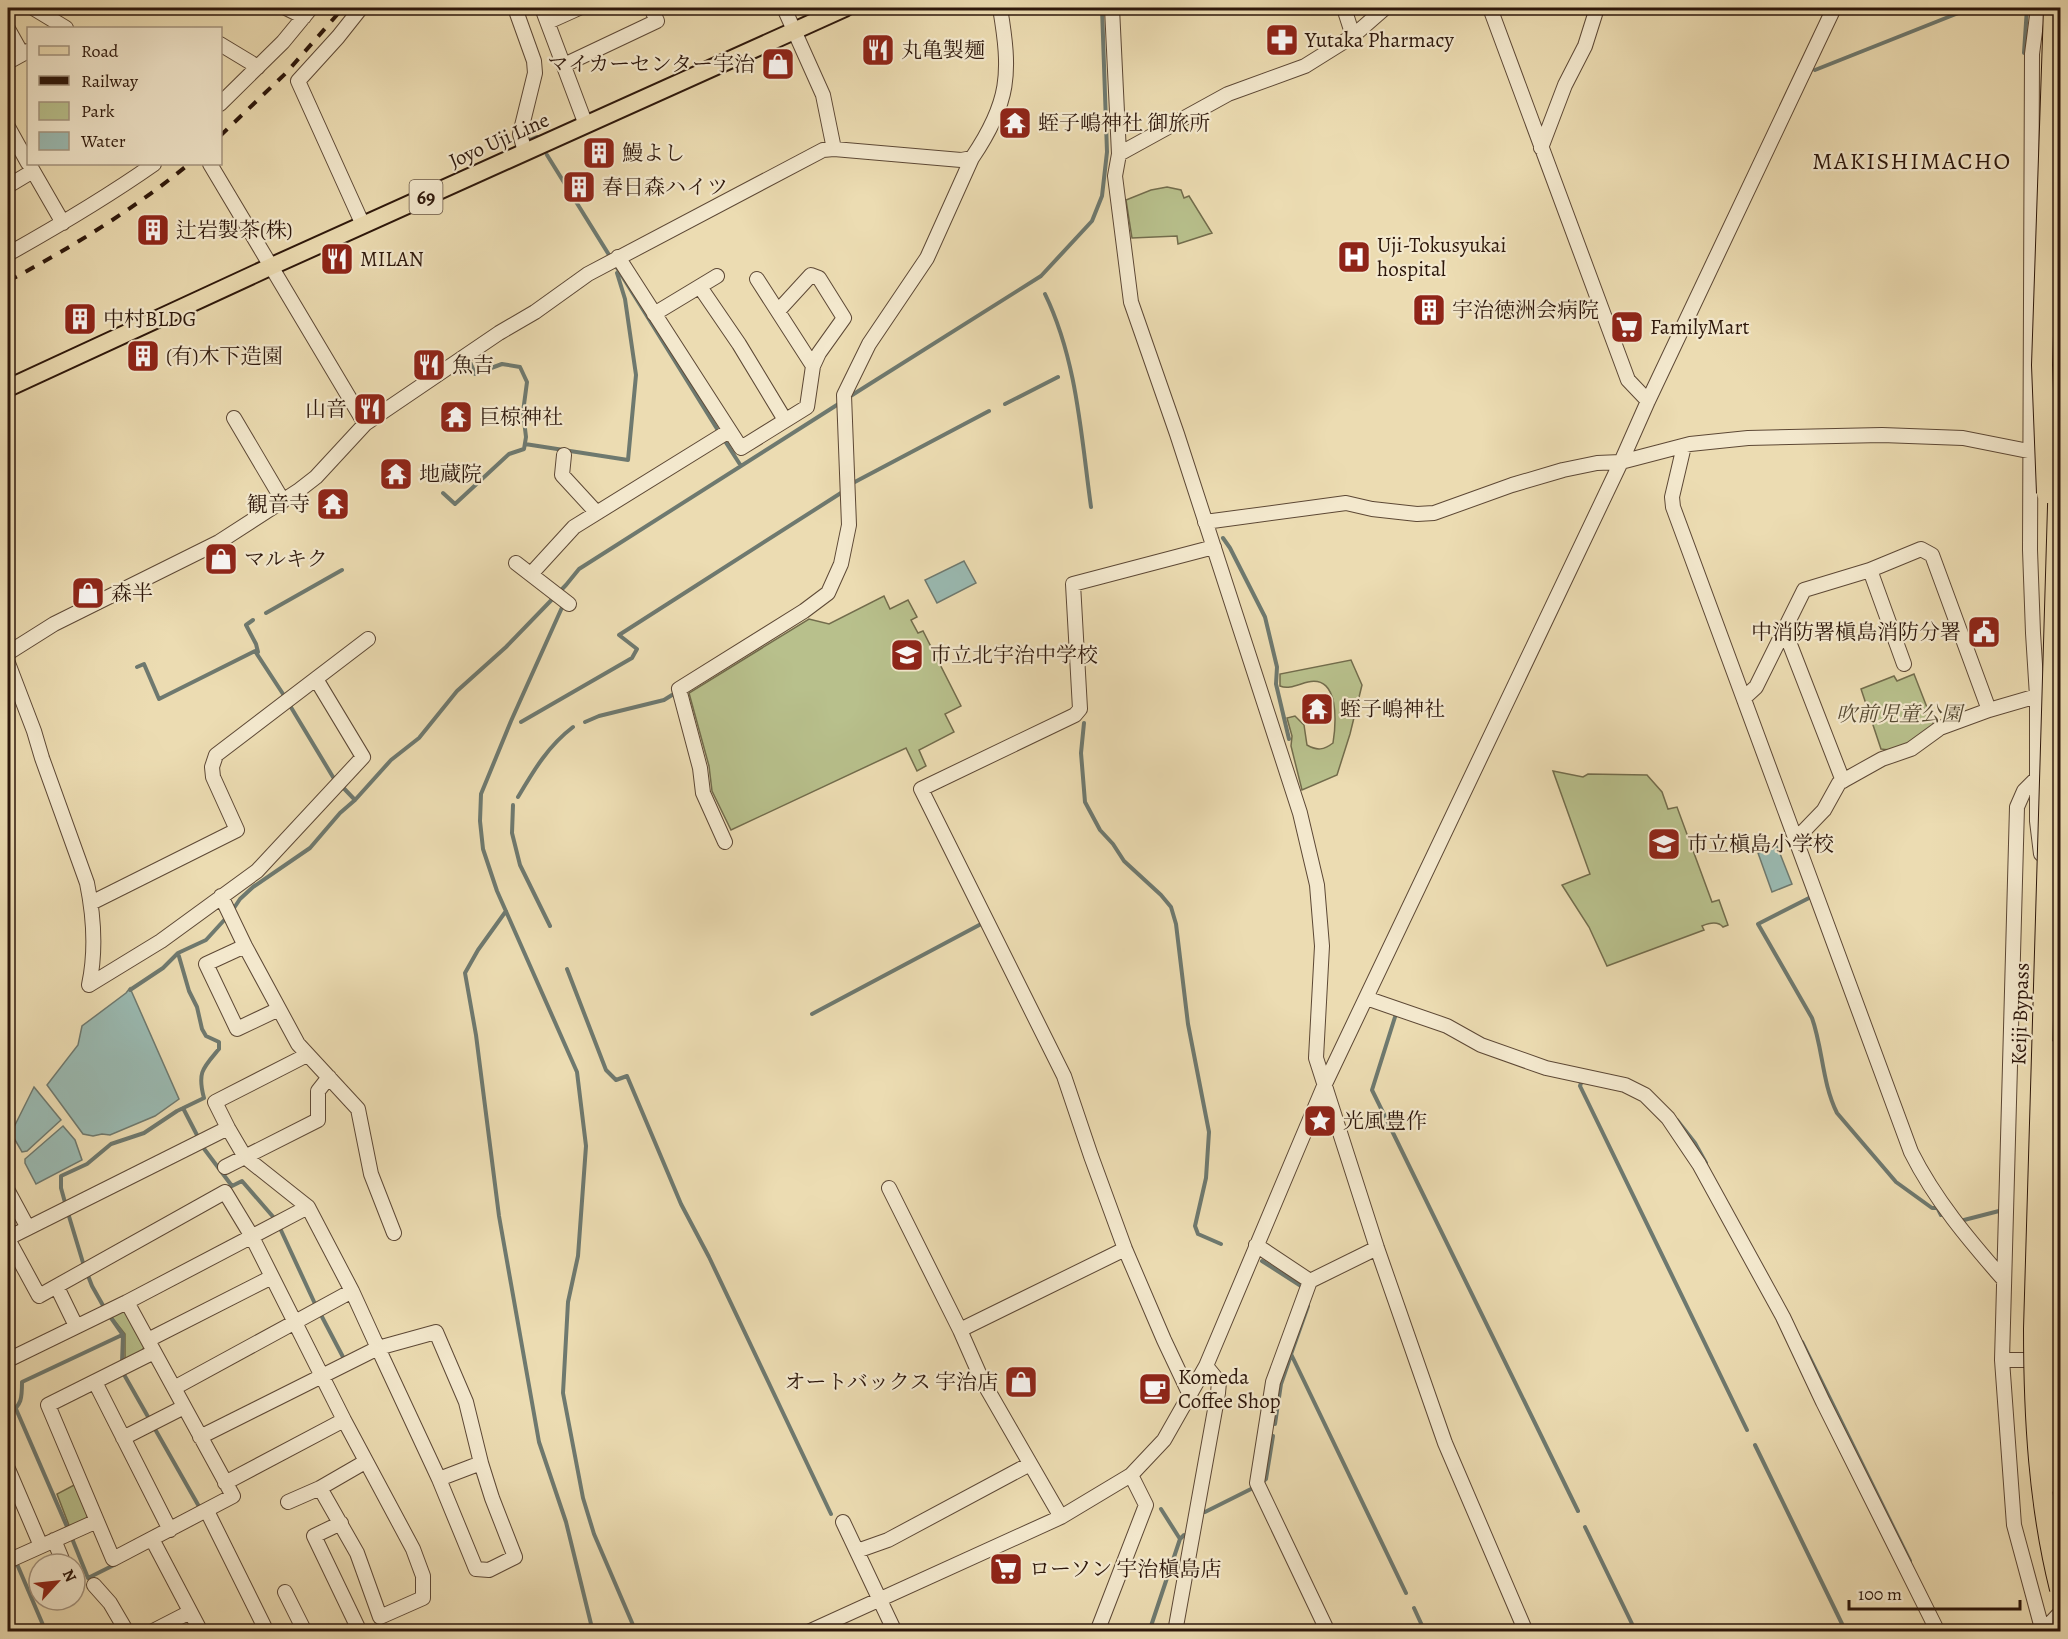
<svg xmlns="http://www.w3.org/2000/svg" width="2068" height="1639" font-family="Alegreya,'Noto Serif JP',serif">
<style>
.green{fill:#b8c08c;stroke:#726c4c;stroke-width:1.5}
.water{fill:#9abab2;stroke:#6e796f;stroke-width:1.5}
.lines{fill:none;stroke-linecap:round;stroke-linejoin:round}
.stream{stroke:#6e796f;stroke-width:4}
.minor-casing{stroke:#5d4835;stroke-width:16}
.major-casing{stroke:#2d170b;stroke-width:20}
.minor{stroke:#f3e8cd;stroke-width:14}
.major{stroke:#ecdcb2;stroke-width:16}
.rail{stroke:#2d170b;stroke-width:4;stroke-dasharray:10 10;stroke-linecap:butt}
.highway-bridge-casing{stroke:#2d170b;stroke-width:22;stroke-linecap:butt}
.highway-bridge{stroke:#ecdcb2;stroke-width:20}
.labels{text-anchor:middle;stroke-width:4.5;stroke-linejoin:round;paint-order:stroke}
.shield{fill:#f3e8cd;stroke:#685645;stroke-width:1.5}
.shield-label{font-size:20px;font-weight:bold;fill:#2d170b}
.poi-label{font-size:21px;fill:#2d170b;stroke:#f3e8cd;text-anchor:start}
.street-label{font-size:21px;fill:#2d170b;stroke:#f3e8cd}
.park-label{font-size:21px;font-style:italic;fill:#574a32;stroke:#f3e8cd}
.quarter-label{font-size:24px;letter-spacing:1.5px;fill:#2d170b;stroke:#f3e8cd}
</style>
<rect width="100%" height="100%" fill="#ecdcb2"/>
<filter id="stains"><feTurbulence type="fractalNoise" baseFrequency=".00333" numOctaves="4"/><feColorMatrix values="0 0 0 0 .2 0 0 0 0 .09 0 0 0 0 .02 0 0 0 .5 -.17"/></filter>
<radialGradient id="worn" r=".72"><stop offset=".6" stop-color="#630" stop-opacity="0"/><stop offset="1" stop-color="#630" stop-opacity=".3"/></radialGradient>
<path class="green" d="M1167,187L1181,190L1184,198L1189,196L1212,233L1178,244L1177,236L1132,238L1126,200L1151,190Z
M884,596L890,609L908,600L917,617L911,620L918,633L923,631L961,706L945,714L954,732L919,750L926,766L917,771L906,748L731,830L712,791L709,766L689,693L809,619L829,624Z
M1351,660L1362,685L1350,734L1337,775L1302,790L1291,746L1292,736L1287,718L1295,716L1304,725L1307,745C1317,751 1324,750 1333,743C1336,724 1340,675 1308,682C1299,684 1289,690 1280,686V674Z
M1914,674L1935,728C1918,740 1903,753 1881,749L1861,689L1894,676L1897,681Z
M1553,771L1583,777L1588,774L1647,775L1662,792L1668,809L1677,807L1712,902L1719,900L1728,925L1723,927C1718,921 1709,923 1702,926L1704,930L1607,966L1589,927L1562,885L1590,874Z
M123,1309L127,1312L145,1345L142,1351L125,1360V1334L110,1315Z
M76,1484L89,1513L86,1519L70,1528L57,1494Z"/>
<path class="water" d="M964,561L976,583L937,603L925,580Z
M1777,846L1792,884L1772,892L1758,853Z
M130,988L179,1099L155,1116L110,1135L102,1134L93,1136L83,1134L47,1085L78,1045L82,1026L126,993Z
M34,1087L61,1120L27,1151L22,1152L11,1133Z
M63,1126L75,1140L82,1160L36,1184L25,1163V1159Z"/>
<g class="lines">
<path class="stream" d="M2024,53L2027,8
M1815,70L1971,8
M527,138V141L537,137
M547,155L719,432
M1045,294C1077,360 1081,435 1091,507
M849,397L1041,276L1092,221L1102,196L1107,152L1102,8
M1005,404L1058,377
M723,438L741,466
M525,444L628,460L636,375L625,299L617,273
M851,484L989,411
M443,493L455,504L509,454L524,449L526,437L523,412L527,382L520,367L502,364L475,374L470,362
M1223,538L1230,548L1265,617L1277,667L1276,684L1289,739
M564,603L511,721L481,794L480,821L483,849L497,891L577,1072L586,1146L578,1256L568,1302L563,1393L583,1498L594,1534L636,1632
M266,613L342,570
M253,620L246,625L256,644L258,652
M137,667L144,664L159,699L255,651L285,697
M289,704L333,777L355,800
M521,722L632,658L637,649L619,635L844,491
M585,722L599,716L664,700L672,695
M1084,723L1081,753L1085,802L1100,830L1113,844L1124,861L1161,895L1171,907L1176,924L1188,1024L1209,1132L1206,1178L1195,1226L1198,1234L1221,1244
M518,797C534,770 548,746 573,727
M513,805L512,833L520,865L550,926
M1811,897L1758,924L1812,1018C1823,1049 1822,1083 1837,1113L1896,1182L1932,1208H1937
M232,911L240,899L253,887L310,848L340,813L355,800L391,760L419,738L457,691L506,647L566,585L579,569L840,403
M506,911L478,950L465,973L476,1035L499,1216L539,1442L566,1522L593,1632
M567,969L606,1070L616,1080L627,1076L681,1204L709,1257L831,1514
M130,990L163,968L178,953
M812,1014L983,923
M1395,1017L1372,1090L1578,1511
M1582,1080L1580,1086L1747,1430
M183,1108L199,1139
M1677,1120L1695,1143L1706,1163
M202,1146L232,1186L242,1181L275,1219
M66,1206L61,1188V1176L87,1164L111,1144L144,1133L177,1111L204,1098C197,1072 203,1068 219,1049V1042L206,1036L202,1029L197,1007L189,991L178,953L206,940L227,917
M1937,1207L1941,1215
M68,1213L84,1266
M1964,1220L1999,1211
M279,1226L316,1306
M1262,1261L1301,1286
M87,1273L92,1286L105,1309
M1308,1306L1291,1354L1406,1593
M320,1313L343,1357
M109,1315L123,1335L122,1363
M1802,1342L1910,1561
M122,1371L201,1510
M16,1409L68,1529
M8,1415C22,1405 22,1398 22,1382L122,1335
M1275,1424L1281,1384L1291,1355
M1755,1445L1846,1632
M1260,1484L1266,1479L1273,1436
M1161,1509L1180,1539
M1205,1512L1253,1488
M1585,1527L1636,1632
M71,1536L88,1578L116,1564
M8,1543L46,1632
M1414,1608L1425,1632
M1149,1632L1180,1539L1184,1535
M1167,1632L1168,1630"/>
<defs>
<path id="minor" d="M33,8L66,28
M286,8L304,17
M361,8L338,37L298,81L363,225
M515,8L534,61L535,73L520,134L525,152
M542,8L586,125
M784,8L823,95L834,149
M1112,8L1119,154L1115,176L1131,302L1177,434L1300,813L1317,885L1322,946L1316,1058L1377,1248L1445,1443L1526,1632
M1344,8L1353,36
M1490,8L1628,380L1648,401
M2038,8L2032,54L2030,550L2033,633L2037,696V821L2041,854
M548,22L579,8
M8,29L22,54
M220,44L258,67
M8,62L28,51
M564,65L657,21L651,8
M220,104L283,42L311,8
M8,127L28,163
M1541,148L1565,85L1585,46L1597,8
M1119,154L1228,94L1305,66L1353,36L1385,8
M29,164L63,223
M210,164L365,424
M8,186L33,171
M8,254C58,226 107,197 154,164
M618,257L741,448L807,407L813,366L819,353L844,318L819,278L811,275L778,311
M757,279L813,366
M700,287L739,344L785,420
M654,314L717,276
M234,418L283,501
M1684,446L1672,497L1673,507L1911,1152C1935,1200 1969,1240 2004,1280
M564,455L562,475L596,512
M1205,522L1346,503L1372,509L1417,514L1434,513L1512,485L1563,470L1597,463L1621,462L1690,444L1748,438L1882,435L1963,438L2038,453
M516,563L569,604
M1870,570L1904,664
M531,574L574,527L729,431
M1784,629L1843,781
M8,653L54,624L219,542L298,491L316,477L365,424L499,333L535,312L588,274L823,150L834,149L961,160L972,158C1010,102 1011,73 1000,8
M8,663L34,731L42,758L87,883C94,917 96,952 89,985
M1744,698L1756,687L1804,590L1870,570L1921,549L1932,555L1989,710
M1796,839L1824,810L1839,783L1882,759L1911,749L1940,728L1989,710L2037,696
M725,842L703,793L700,768L679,689L804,611L828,593L841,564L849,525L844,395L869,344L927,258L972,158
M221,896L245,946L298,1044L358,1109L371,1174L394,1233
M91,903L237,830L213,777L212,767L216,755L368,639
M2052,923L2060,967
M245,946L206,964L237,1029L279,1009
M89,985L161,941L257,871L363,757L316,679
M1366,998L1447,1026L1481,1045L1546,1068L1625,1085L1645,1095L1668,1118L1699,1164L1783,1317L1823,1402L1938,1632
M228,1128L215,1102L307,1055
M225,1167L318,1120V1091L329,1077
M889,1188L960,1330L982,1380L1061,1517
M8,1191L28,1228
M8,1238L228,1128L245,1157L308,1207L352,1291L378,1348L200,1437
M8,1239L39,1296L225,1192L251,1235L344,1420L413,1549L423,1576V1598L380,1617L357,1553L320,1488
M1256,1245L1310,1281L1377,1248
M1310,1281L1273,1382L1257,1483L1328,1632
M57,1287L76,1326
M127,1302C162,1367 198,1431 233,1496L113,1559L48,1405L154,1352
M960,1330L1125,1249
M148,1340L272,1277
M8,1360L127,1302L308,1207
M2002,1360H2040
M95,1382L170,1530
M174,1388L352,1291
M1190,1395L1164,1340L1125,1249L1091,1156L1064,1076L921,789L1075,715L1080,709L1073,584L1214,547
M123,1438L184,1407
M8,1469L41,1546
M439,1479L481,1463L466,1402L436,1332L378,1348L439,1479L476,1569L489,1570L515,1557L492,1498L481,1463
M225,1483L344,1420
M288,1502L320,1488L365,1462
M207,1511L267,1632
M843,1522L895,1632
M341,1523L314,1536L360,1632
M152,1539L201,1632
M54,1540L64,1564
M857,1551L888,1540L1030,1464
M8,1561L97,1521
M94,1585L110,1603L127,1632
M285,1592L305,1632
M2043,1631L2060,1613
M151,1632L190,1612
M808,1632L1061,1517L1131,1475
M1097,1632L1146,1505L1131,1475L1164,1440L1206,1366L1324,1086L1621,462L1648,401L1834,8
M1175,1632L1218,1393L1219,1382L1206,1366
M2043,1632L2014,1525L2002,1360L2017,807L2024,791L2036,779L2060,780"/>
<path id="major" d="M8,388L272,266L845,8"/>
</defs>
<use href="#minor" class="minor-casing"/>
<use href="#major" class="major-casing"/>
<use href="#minor" class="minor"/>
<use href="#major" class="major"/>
<path class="rail" d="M220,136L286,73L343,8
M8,281C71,248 134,209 189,164"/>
<defs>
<path id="highway-bridge" d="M2060,438L2034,1329C2034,1417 2039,1505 2060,1589
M2047,493L2042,365L2054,8
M2060,1048L2053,1329L2056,1431L2060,1485"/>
</defs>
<use href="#highway-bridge" class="highway-bridge-casing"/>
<use href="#highway-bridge" class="highway-bridge"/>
</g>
<defs>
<symbol id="pharmacy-square" viewBox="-11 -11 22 22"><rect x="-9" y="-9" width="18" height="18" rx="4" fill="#8f2418" stroke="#f3e8cd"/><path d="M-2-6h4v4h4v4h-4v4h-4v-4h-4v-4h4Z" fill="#fff"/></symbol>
<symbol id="restaurant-square" viewBox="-11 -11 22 22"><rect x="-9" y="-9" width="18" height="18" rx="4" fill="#8f2418" stroke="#f3e8cd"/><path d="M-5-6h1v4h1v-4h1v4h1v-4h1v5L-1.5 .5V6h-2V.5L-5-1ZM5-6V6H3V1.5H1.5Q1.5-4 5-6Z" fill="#fff"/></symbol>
<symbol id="shop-square" viewBox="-11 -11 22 22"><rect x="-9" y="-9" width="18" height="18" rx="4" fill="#8f2418" stroke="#f3e8cd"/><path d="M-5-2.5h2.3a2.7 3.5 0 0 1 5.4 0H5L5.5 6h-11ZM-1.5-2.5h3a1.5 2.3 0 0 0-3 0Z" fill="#fff"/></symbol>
<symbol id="temple-square" viewBox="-11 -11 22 22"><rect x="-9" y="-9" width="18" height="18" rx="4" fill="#8f2418" stroke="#f3e8cd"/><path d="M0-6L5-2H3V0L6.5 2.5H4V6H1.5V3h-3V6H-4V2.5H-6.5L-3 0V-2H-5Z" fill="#fff"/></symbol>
<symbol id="building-square" viewBox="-11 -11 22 22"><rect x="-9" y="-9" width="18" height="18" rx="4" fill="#8f2418" stroke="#f3e8cd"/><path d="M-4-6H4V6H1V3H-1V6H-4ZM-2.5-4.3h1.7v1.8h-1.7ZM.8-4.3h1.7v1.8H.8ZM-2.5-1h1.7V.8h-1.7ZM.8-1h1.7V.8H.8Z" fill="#fff"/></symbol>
<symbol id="hospital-square" viewBox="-11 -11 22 22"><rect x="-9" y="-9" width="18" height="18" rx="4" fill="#8f2418" stroke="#f3e8cd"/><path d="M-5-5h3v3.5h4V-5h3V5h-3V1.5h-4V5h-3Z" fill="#fff"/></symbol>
<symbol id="supermarket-square" viewBox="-11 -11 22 22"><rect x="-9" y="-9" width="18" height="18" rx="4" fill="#8f2418" stroke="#f3e8cd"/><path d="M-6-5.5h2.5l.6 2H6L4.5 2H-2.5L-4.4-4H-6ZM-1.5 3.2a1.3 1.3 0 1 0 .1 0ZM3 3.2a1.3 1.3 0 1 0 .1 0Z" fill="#fff"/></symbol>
<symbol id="civic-square" viewBox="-11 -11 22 22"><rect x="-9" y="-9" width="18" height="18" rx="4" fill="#8f2418" stroke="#f3e8cd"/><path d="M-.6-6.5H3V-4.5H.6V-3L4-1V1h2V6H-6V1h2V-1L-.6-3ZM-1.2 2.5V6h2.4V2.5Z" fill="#fff"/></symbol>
<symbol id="school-square" viewBox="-11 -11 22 22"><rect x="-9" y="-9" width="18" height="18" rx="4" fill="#8f2418" stroke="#f3e8cd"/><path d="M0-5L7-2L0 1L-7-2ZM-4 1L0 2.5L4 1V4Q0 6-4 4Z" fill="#fff"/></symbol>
<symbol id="sight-square" viewBox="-11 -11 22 22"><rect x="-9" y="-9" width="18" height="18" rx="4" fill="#8f2418" stroke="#f3e8cd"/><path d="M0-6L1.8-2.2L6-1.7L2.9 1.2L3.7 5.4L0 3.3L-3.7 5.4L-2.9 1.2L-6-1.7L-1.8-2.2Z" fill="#fff"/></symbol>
<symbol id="cafe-square" viewBox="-11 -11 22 22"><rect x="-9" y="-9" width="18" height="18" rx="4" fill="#8f2418" stroke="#f3e8cd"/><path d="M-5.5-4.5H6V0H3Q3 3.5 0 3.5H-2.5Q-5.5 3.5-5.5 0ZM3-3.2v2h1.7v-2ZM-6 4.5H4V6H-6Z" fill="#fff"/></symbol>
</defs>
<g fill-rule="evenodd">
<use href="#pharmacy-square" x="1263" y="21" width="38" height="38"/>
<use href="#restaurant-square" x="859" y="31" width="38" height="38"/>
<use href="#shop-square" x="759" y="45" width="38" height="38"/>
<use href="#temple-square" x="996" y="104" width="38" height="38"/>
<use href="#building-square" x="580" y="134" width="38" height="38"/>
<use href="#building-square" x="560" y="168" width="38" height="38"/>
<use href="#building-square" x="134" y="211" width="38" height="38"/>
<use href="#hospital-square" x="1335" y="238" width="38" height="38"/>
<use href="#restaurant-square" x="318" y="240" width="38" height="38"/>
<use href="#building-square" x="1410" y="291" width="38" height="38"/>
<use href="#building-square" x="61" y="300" width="38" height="38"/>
<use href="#supermarket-square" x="1608" y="308" width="38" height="38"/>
<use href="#building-square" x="124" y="337" width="38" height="38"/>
<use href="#restaurant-square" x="410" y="346" width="38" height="38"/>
<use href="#restaurant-square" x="351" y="390" width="38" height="38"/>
<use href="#temple-square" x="437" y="398" width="38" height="38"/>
<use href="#temple-square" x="377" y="455" width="38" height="38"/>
<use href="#temple-square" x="314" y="485" width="38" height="38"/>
<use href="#shop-square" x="202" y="540" width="38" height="38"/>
<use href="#shop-square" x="69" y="574" width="38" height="38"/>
<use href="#civic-square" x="1965" y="613" width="38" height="38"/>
<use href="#school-square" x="888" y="636" width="38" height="38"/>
<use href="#temple-square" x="1298" y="690" width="38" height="38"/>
<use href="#school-square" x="1645" y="825" width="38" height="38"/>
<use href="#sight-square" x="1301" y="1102" width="38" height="38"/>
<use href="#shop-square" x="1002" y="1363" width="38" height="38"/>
<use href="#cafe-square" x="1136" y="1370" width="38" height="38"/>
<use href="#supermarket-square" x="987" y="1550" width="38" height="38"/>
</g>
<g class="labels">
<rect class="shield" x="409.5" y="180" width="33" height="34" rx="4.5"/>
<g class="shield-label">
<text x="426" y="204">69</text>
</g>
<g class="poi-label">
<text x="1305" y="47">Yutaka Pharmacy</text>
<text x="901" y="57">丸亀製麺</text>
<text x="755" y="71" text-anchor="end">マイカーセンター宇治</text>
<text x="1038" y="130">蛭子嶋神社 御旅所</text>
<text x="622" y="160">鰻よし</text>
<text x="602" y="194">春日森ハイツ</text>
<text x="176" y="237">辻岩製茶(株)</text>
<text x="1377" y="252">Uji-Tokusyukai<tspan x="1377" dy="24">hospital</tspan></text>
<text x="360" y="266">MILAN</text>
<text x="1452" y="317">宇治徳洲会病院</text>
<text x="103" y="326">中村BLDG</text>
<text x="1650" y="334">FamilyMart</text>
<text x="166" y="363">(有)木下造園</text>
<text x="452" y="372">魚吉</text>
<text x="347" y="416" text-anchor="end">山音</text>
<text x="479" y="424">巨椋神社</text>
<text x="419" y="481">地蔵院</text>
<text x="310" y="511" text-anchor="end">観音寺</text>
<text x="244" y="566">マルキク</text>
<text x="111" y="600">森半</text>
<text x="1961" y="639" text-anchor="end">中消防署槇島消防分署</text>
<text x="930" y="662">市立北宇治中学校</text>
<text x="1340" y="716">蛭子嶋神社</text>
<text x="1687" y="851">市立槇島小学校</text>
<text x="1343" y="1128">光風豊作</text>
<text x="1178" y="1384">Komeda<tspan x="1178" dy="24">Coffee Shop</tspan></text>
<text x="998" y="1389" text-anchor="end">オートバックス 宇治店</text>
<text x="1029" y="1576">ローソン 宇治槇島店</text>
</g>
<g class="street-label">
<text transform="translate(499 140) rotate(-24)" y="7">Joyo Uji Line</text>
<text transform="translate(2020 1014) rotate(-88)" y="7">Keiji Bypass</text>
</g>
<g class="park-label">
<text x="1899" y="721">吹前児童公園</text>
</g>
<g class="quarter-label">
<text x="1912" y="169">MAKISHIMACHO</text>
</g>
</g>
<rect width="2068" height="1639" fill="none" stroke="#ecdcb2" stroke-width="30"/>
<rect x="9" y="9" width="2050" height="1621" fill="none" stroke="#2d170b" stroke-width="3"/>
<rect x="15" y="15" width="2038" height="1609" fill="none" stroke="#2d170b" stroke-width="1.5"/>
<rect x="27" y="27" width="195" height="138" fill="#f3e8cd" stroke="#a4947f" stroke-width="1.5"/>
<rect x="39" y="46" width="30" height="9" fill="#ecdcb2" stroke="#a4947f" stroke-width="1.5"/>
<text x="81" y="57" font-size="18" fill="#2d170b">Road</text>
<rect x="39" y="76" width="30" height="9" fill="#2d170b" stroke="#a4947f" stroke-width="1.5"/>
<text x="81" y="87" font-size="18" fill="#2d170b">Railway</text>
<rect x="39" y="102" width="30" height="18" fill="#b8c08c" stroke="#a4947f" stroke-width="1.5"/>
<text x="81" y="117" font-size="18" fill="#2d170b">Park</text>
<rect x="39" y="132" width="30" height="18" fill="#9abab2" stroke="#a4947f" stroke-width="1.5"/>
<text x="81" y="147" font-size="18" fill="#2d170b">Water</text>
<g transform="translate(57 1582) rotate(63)"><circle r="28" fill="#f3e8cd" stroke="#a4947f" stroke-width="1.5"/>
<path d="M0-4.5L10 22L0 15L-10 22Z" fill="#8f2418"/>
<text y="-9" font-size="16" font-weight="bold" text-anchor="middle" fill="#2d170b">N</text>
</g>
<path d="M1849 1600v9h171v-9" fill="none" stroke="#2d170b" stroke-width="3"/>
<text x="1858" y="1600" font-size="18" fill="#2d170b" stroke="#f3e8cd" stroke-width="4.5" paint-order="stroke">100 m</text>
<rect width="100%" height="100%" filter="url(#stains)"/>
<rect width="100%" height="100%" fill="url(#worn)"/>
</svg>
